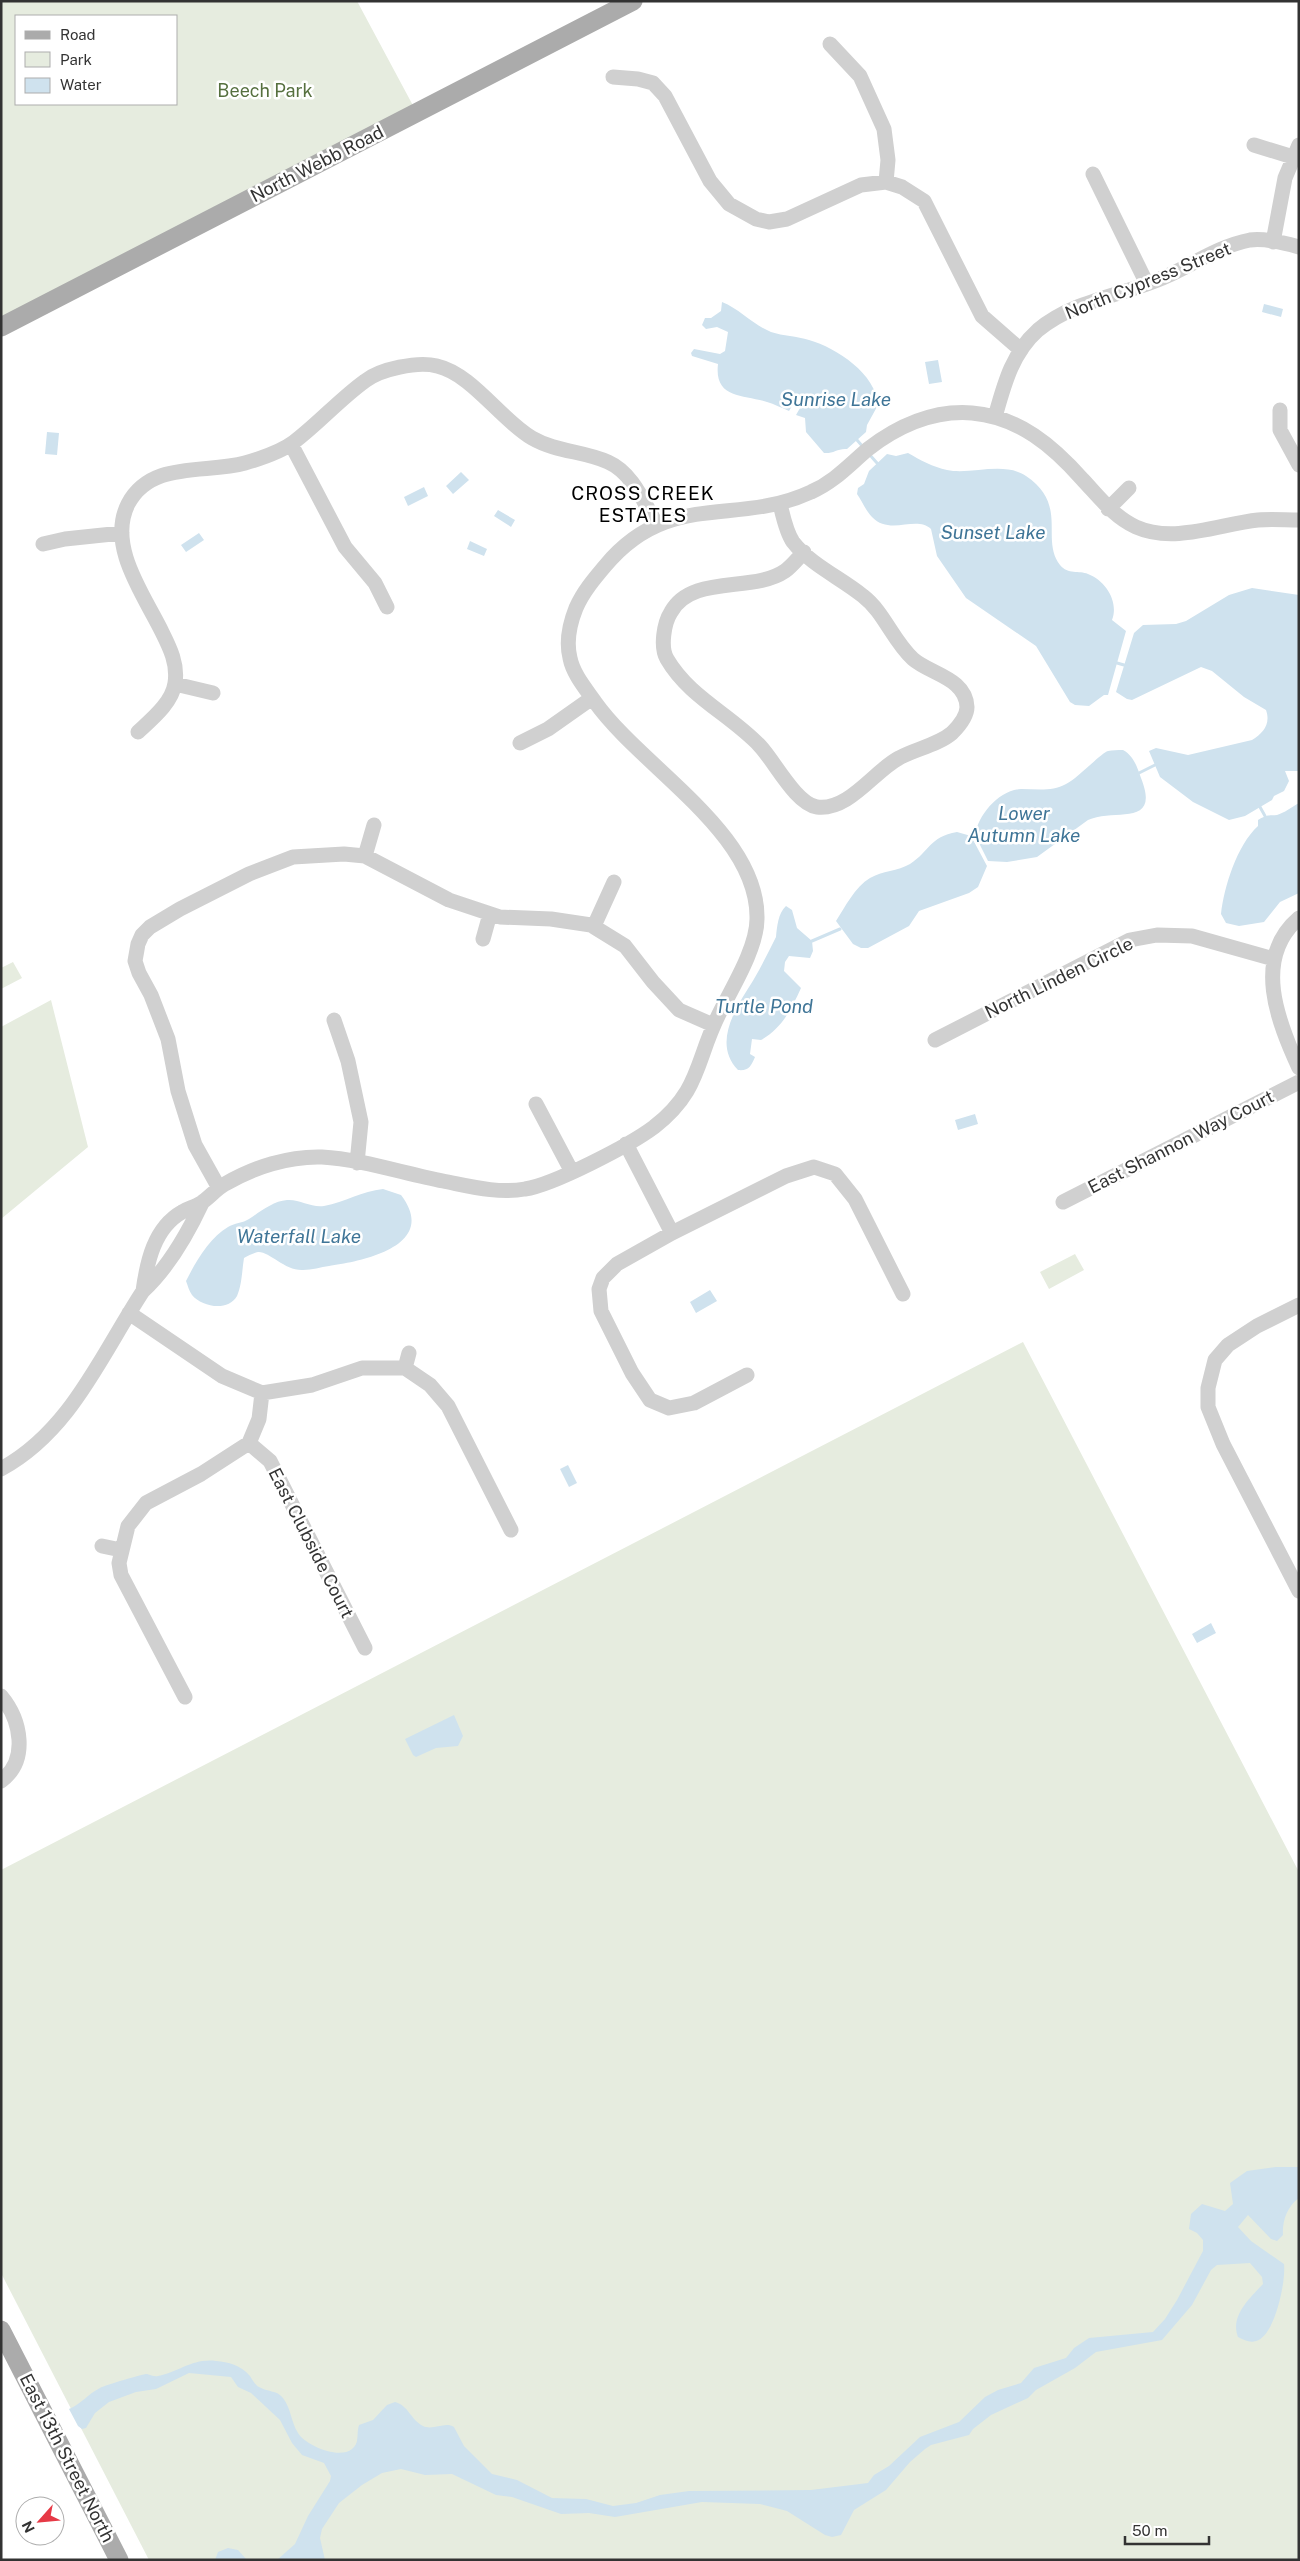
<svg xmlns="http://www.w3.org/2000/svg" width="1300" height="2561" font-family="'Public Sans',sans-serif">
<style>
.green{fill:#e6ecdf;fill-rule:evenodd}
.water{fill:#cfe2ee}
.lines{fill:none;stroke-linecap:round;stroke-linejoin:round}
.stream{stroke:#cfe2ee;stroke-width:3}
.minor{stroke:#d0d0d0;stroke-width:15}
.major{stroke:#ababab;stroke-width:19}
.labels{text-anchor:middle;stroke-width:5;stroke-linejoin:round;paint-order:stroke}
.park-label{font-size:18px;fill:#56703f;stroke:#fff}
.street-label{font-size:18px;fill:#333;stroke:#fff}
.water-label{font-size:19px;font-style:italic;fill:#3f7597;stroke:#fff}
.neighbourhood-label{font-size:19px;letter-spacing:1px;fill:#000;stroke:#fff}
</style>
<rect width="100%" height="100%" fill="#fff"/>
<path class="green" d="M1,1H357L417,113L1,325ZM16,16H176V104H16Z
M13,962L22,978L1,989V968Z
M51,1000L88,1147L1,1219V1027Z
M1075,1254L1084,1270L1049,1289L1040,1272Z
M1023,1342L1299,1872V2560H149L1,2273V1870Z"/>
<path class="water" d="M722,302C740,309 753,325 771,332C783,336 797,336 809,340C837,348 876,374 878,405L867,425L866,432L847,449C838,448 833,454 824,453L806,432L805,418L796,415L800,408L798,405L792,406L789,411C782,408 774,404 767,402C743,394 714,399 718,364L692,356L691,353L694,349L720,354L725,351L728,332L717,327L706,329L702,325L705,318H711L721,311Z
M1264,304L1283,309L1281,317L1262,312Z
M938,360L942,382L929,384L925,362Z
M47,432L59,433L57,455L45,454Z
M908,453C920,460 933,467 947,470C971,475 1004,461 1026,476C1069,505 1040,539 1060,565C1068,575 1079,570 1088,574C1106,581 1119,602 1112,620L1126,631L1108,695H1104L1089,706L1075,705L1070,702L1036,646L966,598L937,556L931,529C916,515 890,536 872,517C866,511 862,501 857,494L858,488L864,484L869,471L887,454L896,456Z
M461,472L469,480L453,494L446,486Z
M424,487L428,496L408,506L404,497Z
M498,510L515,520L511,527L494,516Z
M199,533L204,540L186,552L181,545Z
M470,541L487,549L484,556L467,549Z
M1252,588L1299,595V771H1285L1289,781L1284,791L1274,796L1272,800L1245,816L1229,820L1193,802L1160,777L1149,751L1156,748L1188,755L1252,740C1263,733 1271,724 1266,710L1244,697L1212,671L1201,667L1132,700L1127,699L1116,692L1134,633L1143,625L1176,624L1186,621L1229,595Z
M1123,750C1134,756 1137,767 1141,778C1161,828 1114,808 1088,820L1037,857L1007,862L988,861L975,835C978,815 999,790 1021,789C1036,789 1052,792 1066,784C1077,779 1101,753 1108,751C1112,750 1118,750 1123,750Z
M1299,803V893L1280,902L1264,922L1239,926L1226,923L1221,914C1224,887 1237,845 1258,826V820C1269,814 1267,816 1277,815C1284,813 1292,807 1299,803Z
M957,832L971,836L987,866L978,887L969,893L919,911L909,926L868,948H861L853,944L836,921C845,907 855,887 870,878C882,871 898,871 910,864C930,851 929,837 957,832Z
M786,906L792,910L797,928L812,941L813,951L810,958L789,956L785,962L784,971L801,988C791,1010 782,1028 761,1040L752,1039L750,1054L755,1057C751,1066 749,1071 738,1070C711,1042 738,1005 754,979C762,965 769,951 776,937C777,927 778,913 786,906Z
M975,1114L978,1124L958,1130L955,1120Z
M383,1189L401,1195C439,1245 365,1261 329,1266C321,1267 312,1270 303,1270C285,1271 269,1251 258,1252C253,1253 248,1256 244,1258C242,1270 242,1285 237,1296C228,1312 202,1307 192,1295C189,1291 188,1286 186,1281C195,1263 210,1237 228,1227C234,1223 243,1223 249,1219C260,1212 273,1201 287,1200C300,1199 311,1208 324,1206C345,1202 362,1191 383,1189Z
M710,1290L717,1301L696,1313L690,1302Z
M568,1465L577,1483L569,1487L560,1469Z
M1211,1623L1216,1633L1197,1643L1192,1634Z
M454,1715L463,1736L458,1746L436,1748L416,1757L413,1755L405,1739Z
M1276,2167H1299V2198C1287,2206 1282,2222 1283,2235L1277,2241L1271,2239L1248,2215L1238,2227L1251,2241L1284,2264C1286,2281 1275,2336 1256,2341C1250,2343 1244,2340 1238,2337C1230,2316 1249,2299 1263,2284L1262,2277L1250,2263L1217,2265L1211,2270L1192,2305L1162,2340L1096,2352L1075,2368L1036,2390L1028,2398L991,2415L973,2429L969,2435L931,2445L925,2449L910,2462L886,2490L854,2510L841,2535L832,2537L825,2535L787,2511L760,2504L702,2502L615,2517L589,2513L561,2514L512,2497L496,2495L452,2474L425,2475L401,2469L382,2473L362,2485L339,2503L322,2529L320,2538L325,2560H277L295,2544L308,2516L330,2481L331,2476L324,2463L302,2455L292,2443L280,2420L251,2393L238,2387L231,2377L189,2373L156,2389L136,2392L109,2402L95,2413L86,2428L82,2429L78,2426L69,2409C81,2404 88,2394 100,2388C106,2385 142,2374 147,2374C151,2375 154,2377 158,2376C179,2372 193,2358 216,2361C228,2362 241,2365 250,2376C252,2379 255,2385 259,2387C267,2392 277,2390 283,2398C291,2408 291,2422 298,2433C305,2445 339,2460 352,2449C360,2443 356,2434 359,2425L373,2420L387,2405L395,2402C408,2405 411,2420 423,2426C433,2431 445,2421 454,2427L464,2446L492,2474L517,2480L552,2498L586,2499L613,2506L636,2503L660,2495L689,2491L811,2490L868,2483L874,2475L889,2466L920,2437L959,2422L985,2397L998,2390L1021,2383L1034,2368L1066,2358L1074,2348L1089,2338L1153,2332L1165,2319L1177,2300L1203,2251V2240L1197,2233L1189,2229L1191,2214L1202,2204L1225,2211L1233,2204L1230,2183L1247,2171Z
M228,2548L238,2550L247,2560H215L218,2552Z"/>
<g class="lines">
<path class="stream" d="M857,440L863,447
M869,454L877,463
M1117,663L1124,665
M1139,773L1155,765
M1260,807L1265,816
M812,941L840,929"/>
<path class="minor" d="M830,44L860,76L884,129L888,160L886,182
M613,77L638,79L653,83L665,96L710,181L729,204L756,219L769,222L787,219L861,185L886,182L902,187L924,201L982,316L1021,350
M1254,145L1293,157
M1093,174L1147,284
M1273,242L1285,178L1299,145
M1280,410V430L1299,465
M995,417C1004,385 1012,353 1038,330C1075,299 1124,296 1167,276C1194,264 1219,246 1250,240C1264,238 1285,243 1299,247
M291,444L345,547L375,583L387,607
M780,504C783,516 786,532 793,542C811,565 841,578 863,596C884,612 893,641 913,659C930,674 966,678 967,707C967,716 958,727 952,733C938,745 915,749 899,758C874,771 849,811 817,807C796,804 775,762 760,746C731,715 689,697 667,659C660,647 664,623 671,612C692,574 753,593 785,571C792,566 798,558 804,552
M1108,509L1129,488
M43,544L65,539L122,533
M175,684L213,693
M138,732C152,719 172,703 175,683C178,664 170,648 162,632C144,595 107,546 128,504C151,460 206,474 245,463C259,459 282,451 294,442C319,423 340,399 365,381C380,369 418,361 437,366C472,374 501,420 532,438C556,452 584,451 608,462C633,473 644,503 657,525
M520,743L548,729L592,698
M365,856L374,825
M1299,918C1252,958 1278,1022 1299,1068
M594,926L614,882
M483,939L490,914
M334,1020L348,1061L361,1122L357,1163
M935,1040L1130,940L1157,935L1192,936L1274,959
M536,1104L572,1172
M626,1144L672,1233
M219,1188L195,1145L178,1091L168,1039L151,995L139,973L135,961L138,944L142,935L150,927L180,909L249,874L293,857L344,854L365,856L449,900L500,917L551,919L591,925L625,946L653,982L679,1010L713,1025
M1063,1202L1299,1082
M143,1291C147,1262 154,1228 182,1212C188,1208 195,1207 201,1203C209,1198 216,1189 225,1184C254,1167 289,1156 322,1157C360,1159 406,1174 443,1181C469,1186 498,1194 525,1189C553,1185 630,1145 654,1127C701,1090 695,1062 719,1014C732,988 757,948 757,919C759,833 641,767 595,702C586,689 573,674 570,658C566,642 570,623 576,608C583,592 594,579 605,566C669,489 736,527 811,492C834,482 849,465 868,449C898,426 934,410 972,413C1019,417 1053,446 1083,480C1099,497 1114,517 1136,527C1174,544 1220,524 1258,520C1271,519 1285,520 1299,520
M1299,1305L1257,1326L1228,1345L1215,1360L1208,1388V1407L1223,1444L1299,1591
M129,1313L222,1376L262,1393L312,1385L362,1368H405L430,1385L448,1406L511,1530
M405,1368L409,1353
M747,1375L694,1403L669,1408L650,1400L632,1373L601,1311L599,1289L603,1278L617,1264L672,1233L786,1176L814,1167L835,1174L855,1199L903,1294
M249,1443L270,1461L365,1648
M1,1469C71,1431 101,1355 143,1291C169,1267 187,1235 202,1203
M102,1546L121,1550
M1,1696C21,1720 29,1760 1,1781
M185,1697L121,1575L119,1563L128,1526L146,1503L201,1474L249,1443L259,1419L262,1393"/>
<path class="major" d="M1,327L633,1
M1,2330L119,2560"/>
</g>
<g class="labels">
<g class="park-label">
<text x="265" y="97">Beech Park</text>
</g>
<g class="street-label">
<text transform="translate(317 164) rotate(-27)" y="6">North Webb Road</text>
<text transform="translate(1148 281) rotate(-22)" y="6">North Cypress Street</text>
<text transform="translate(1059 978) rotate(-26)" y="6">North Linden Circle</text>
<text transform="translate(1181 1142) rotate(-27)" y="6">East Shannon Way Court</text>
<text transform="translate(311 1543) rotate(63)" y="6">East Clubside Court</text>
<text transform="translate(67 2458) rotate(63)" y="6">East 13th Street North</text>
</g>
<g class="water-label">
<text x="836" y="406">Sunrise Lake</text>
<text x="993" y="539">Sunset Lake</text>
<text x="1024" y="820">Lower<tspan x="1024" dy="22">Autumn Lake</tspan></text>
<text x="764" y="1013">Turtle Pond</text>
<text x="299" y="1243">Waterfall Lake</text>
</g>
<g class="neighbourhood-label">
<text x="643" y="500">CROSS CREEK<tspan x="643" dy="22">ESTATES</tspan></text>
</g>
</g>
<rect width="1300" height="2561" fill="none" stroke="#333333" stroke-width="5"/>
<rect x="15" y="15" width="162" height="90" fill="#ffffff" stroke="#adadad"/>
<rect x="25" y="31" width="25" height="8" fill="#ababab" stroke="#adadad"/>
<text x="60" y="40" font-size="15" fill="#333333">Road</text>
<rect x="25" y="52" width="25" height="15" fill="#e6ecdf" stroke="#adadad"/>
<text x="60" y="65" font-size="15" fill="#333333">Park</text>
<rect x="25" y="78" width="25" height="15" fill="#cfe2ee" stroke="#adadad"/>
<text x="60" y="90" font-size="15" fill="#333333">Water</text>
<g transform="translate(40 2521) rotate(243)"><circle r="24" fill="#ffffff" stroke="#adadad"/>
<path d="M0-4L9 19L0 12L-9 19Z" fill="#e63946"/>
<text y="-8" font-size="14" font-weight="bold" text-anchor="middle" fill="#333333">N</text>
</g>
<path d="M1125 2536v8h84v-8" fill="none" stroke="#333333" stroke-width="2.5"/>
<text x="1132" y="2536" font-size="15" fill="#333333" stroke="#ffffff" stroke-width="4" paint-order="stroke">50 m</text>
</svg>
